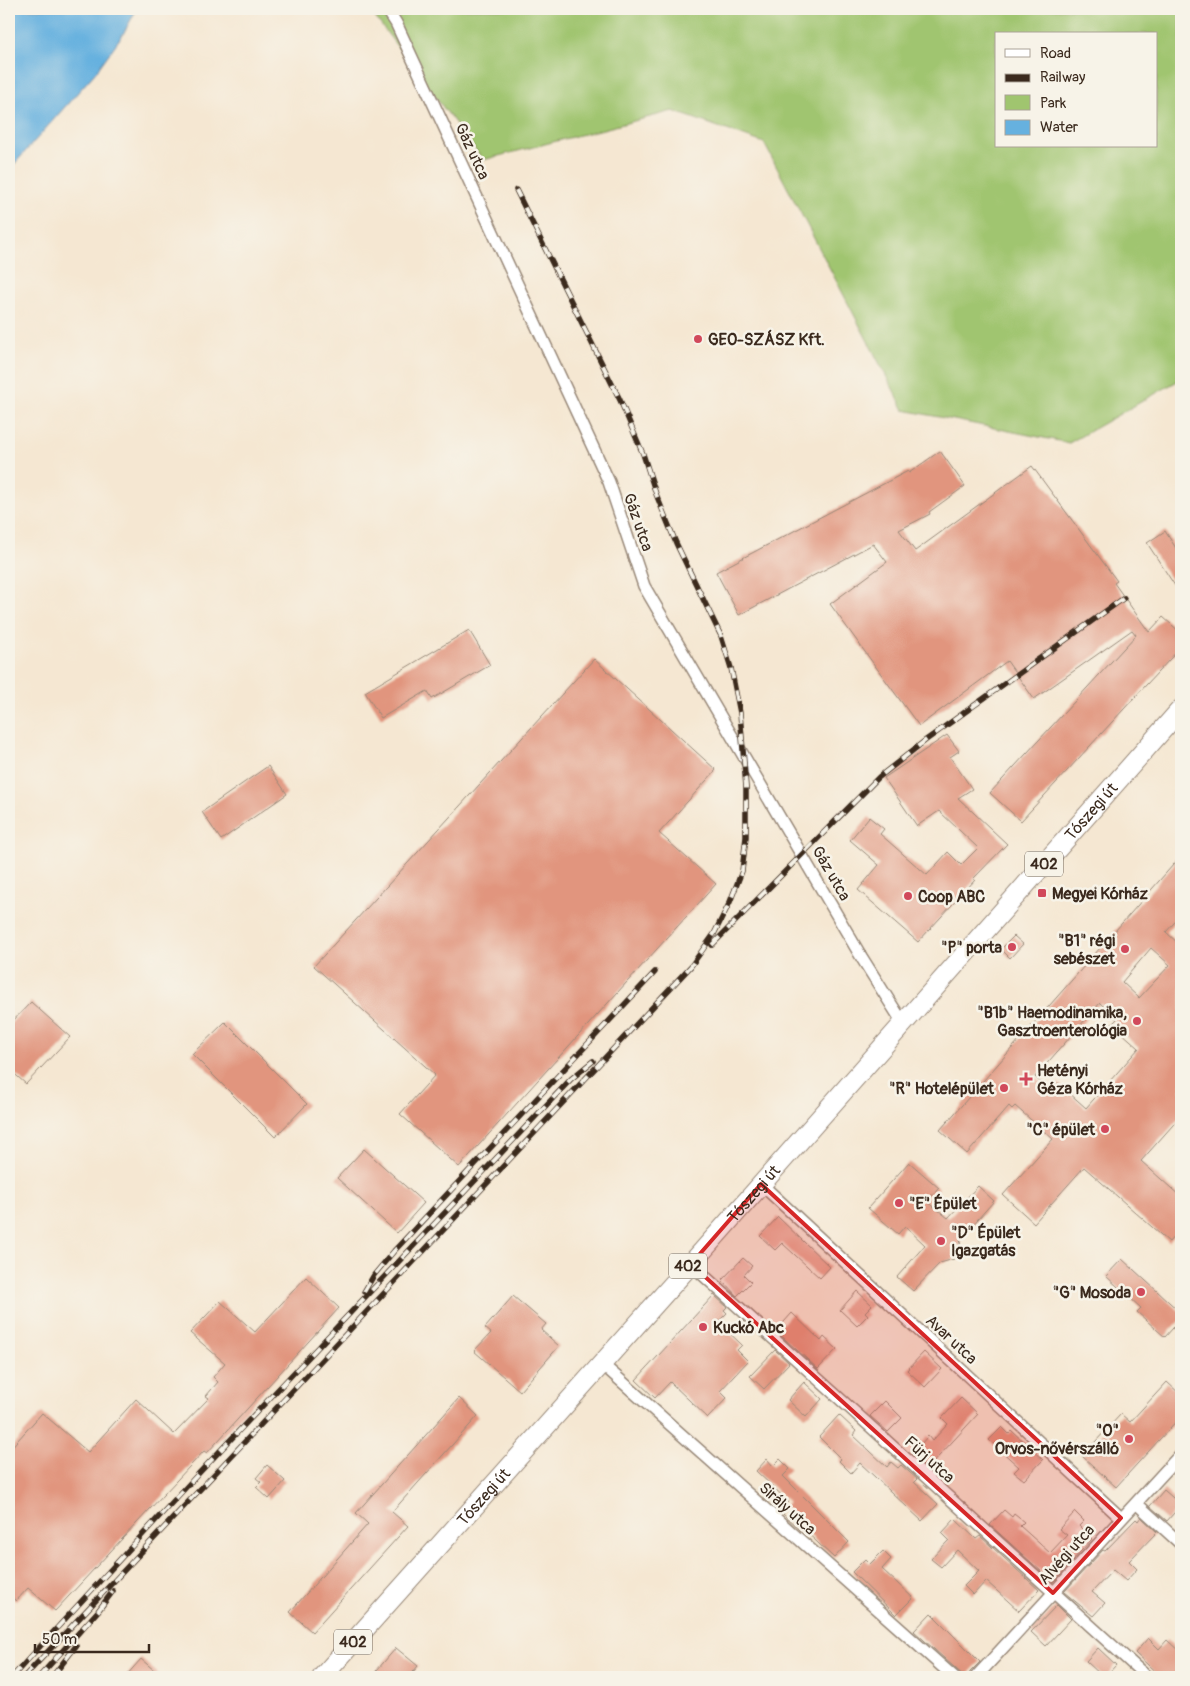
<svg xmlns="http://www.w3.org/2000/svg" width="1190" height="1686" font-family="Pangolin,sans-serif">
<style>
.green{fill:#a0c56f;stroke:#6e7846;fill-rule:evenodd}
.water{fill:#66b1df;stroke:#506e7e}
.building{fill:#e1957e;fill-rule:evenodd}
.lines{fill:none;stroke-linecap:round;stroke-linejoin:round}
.minor-casing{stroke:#988878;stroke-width:14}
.primary-casing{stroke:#988878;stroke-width:21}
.minor{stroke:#fff;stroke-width:11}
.primary{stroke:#fff;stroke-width:19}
.rail-casing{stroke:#3b2a1e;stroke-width:5.5}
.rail{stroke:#f7f3e8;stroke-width:4;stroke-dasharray:11;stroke-linecap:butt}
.marked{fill:#d62828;fill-opacity:0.2;stroke:#d62828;stroke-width:4;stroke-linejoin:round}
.poi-dot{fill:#d1495b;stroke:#f7f3e8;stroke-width:2}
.labels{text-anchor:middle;stroke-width:5;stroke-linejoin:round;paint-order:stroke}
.shield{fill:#f7f3e8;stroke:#73665b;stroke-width:1}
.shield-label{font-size:15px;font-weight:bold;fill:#3b2a1e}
.street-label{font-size:16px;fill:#3b2a1e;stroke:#f7f3e8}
.poi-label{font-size:16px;font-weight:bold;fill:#3b2a1e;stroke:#f7f3e8;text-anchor:start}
</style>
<rect width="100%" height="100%" fill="#f7f3e8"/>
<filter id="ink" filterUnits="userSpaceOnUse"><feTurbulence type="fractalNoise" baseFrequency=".02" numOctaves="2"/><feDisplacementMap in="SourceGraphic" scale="10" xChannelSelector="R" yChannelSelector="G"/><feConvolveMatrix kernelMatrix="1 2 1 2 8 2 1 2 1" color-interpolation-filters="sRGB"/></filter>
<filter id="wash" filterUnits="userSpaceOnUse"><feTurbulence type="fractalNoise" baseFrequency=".0096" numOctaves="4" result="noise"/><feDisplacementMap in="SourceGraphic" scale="20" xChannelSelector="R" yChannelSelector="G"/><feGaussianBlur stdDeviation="1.12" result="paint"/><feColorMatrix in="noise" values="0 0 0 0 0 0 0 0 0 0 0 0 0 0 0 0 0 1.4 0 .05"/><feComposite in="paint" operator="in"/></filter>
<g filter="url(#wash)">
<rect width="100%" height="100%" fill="#f5e7d2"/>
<path class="green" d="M369,9H1181V379L1069,443L904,410L764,143L673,111L483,160ZM996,34H1156V146H996Z"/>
<path class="water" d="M9,9H137L123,34L95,73L9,170Z"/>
<g id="blocks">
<path class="building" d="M940,451L965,486L929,512L930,514L899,530L915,551L1032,466L1117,581L1114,583L1149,632L1163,617L1181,633V647L1021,821L990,793L1136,635L1132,630L1034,699L1007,661L919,726L830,604L887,562L873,544L739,615L716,572L908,471L909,473Z
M1165,531L1181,556V595L1147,543Z
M469,630L490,665L432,699L427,691L381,718L365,692Z
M594,659L716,770L659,833L716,884L459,1167L400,1114L435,1075L314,966Z
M947,735L959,751L950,757L972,789L958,798L1007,844L973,879L975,880L918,942L858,890L879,865L850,840L869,817L884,829L880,834L927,875L948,852L961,865L978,848L939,811L917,826L884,778Z
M268,766L287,794L221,840L202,812Z
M1181,856V915L1166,932L1181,946V1116L1141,1161L1181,1197V1228L1169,1242L1084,1167L1034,1223L1003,1195L1053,1139L1015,1106L1012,1109L1009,1106L967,1154L940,1130ZM1151,948L1170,965L1139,998L1122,982ZM1100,1003L1117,1019L1112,1024L1139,1048L1086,1108L1058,1083L1051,1091L1035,1077Z
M1014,936L1023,944L1010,958L1001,949Z
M31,1002L70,1037L26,1084L9,1069V1025Z
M225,1022L307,1104L275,1137L192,1054Z
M364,1149L424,1203L397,1233L337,1178Z
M909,1162L939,1188L927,1201L948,1218L978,1186L994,1201L961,1238L959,1252L954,1259L940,1263L913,1291L897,1277L925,1245L905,1226L898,1234L868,1208Z
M778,1217L830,1267L820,1278L782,1243L775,1250L760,1236Z
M743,1258L752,1266L744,1275L751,1282L737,1296L722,1280Z
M1122,1259L1181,1313V1319L1165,1337L1137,1312L1141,1308L1106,1276Z
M306,1277L339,1308L207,1453L204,1451L55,1611L28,1588L16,1601L9,1595V1450L42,1413L88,1452L136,1399L174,1434L209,1398L206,1396L218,1382L213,1377L225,1363L190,1333L220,1301L255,1332Z
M857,1291L872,1305L865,1312L868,1315L857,1326L840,1310Z
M714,1295L727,1307L724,1310L727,1313L718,1322L742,1345L737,1350L748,1361L720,1391L727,1398L708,1418L670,1382L655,1398L636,1380Z
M513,1296L546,1324L541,1330L559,1346L520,1391L474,1351L491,1333L485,1328Z
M792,1313L821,1341L824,1337L837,1349L818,1369L776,1331Z
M775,1350L789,1363L764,1389L750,1376Z
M924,1352L942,1369L925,1387L907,1370Z
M804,1382L822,1399L806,1417L788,1400Z
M1167,1382L1181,1395V1416L1116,1487L1082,1456L1121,1414L1130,1422Z
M459,1398L478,1416L392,1512L408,1526L312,1632L290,1612L368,1524L356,1513Z
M961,1398L978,1414L928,1468L912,1454L928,1436L932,1441L948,1424L942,1418Z
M885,1401L902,1418L888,1432L870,1416Z
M839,1415L856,1431L853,1435L887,1467L891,1462L898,1468L901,1465L917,1479L914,1482L938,1504L922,1521L860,1463L851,1473L839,1461L841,1459L819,1437Z
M1002,1427L1009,1434L1012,1431L1043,1460L1024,1480L1014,1472L1019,1467L989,1440Z
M767,1459L773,1466L780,1459L790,1469L783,1476L849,1542L834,1558L802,1528L800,1530L783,1514L788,1509L785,1506L789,1502L756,1471Z
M267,1465L285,1481L269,1499L256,1487L261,1482L256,1478Z
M1164,1490L1181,1505L1167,1521L1150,1506Z
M1004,1510L1012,1517L1014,1514L1024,1522L1020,1526L1050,1553L1067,1535L1059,1529L1075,1512L1084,1521L1079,1526L1092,1539L1053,1582L990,1525Z
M1141,1517L1157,1532L1129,1561L1137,1569L1126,1581L1113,1570L1092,1592L1105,1603L1093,1616L1064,1592L1103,1550L1105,1551L1136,1519L1138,1521Z
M955,1519L976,1539L980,1536L1039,1590L1019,1611L986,1581L973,1595L964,1586L979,1571L957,1550L941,1567L931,1559L949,1540L942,1533Z
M883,1551L891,1559L882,1569L913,1598L896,1615L852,1572L865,1559L870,1564Z
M1057,1605L1071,1619L1046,1646L1031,1632Z
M931,1613L980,1662L970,1672L969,1677H965L914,1631Z
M1148,1638L1159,1649L1167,1640L1181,1653V1677H1161L1135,1653Z
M396,1648L418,1666L409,1677H371Z
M1098,1648L1116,1665L1105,1677H1103L1086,1661Z
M141,1659L162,1677H125Z"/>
</g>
</g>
<g filter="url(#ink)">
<use href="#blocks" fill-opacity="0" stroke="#988878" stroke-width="1"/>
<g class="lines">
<defs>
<path id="minor" d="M387,9L396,23L609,482L644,586L862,958L903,1023
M761,1184L1121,1518
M691,1264L1147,1677
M601,1363L954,1677
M1136,1503L1181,1544
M976,1677L1181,1454"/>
<g id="primary">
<path id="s1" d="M322,1677L691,1264L1181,709"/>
</g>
</defs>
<use href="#minor" class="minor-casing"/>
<use href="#primary" class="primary-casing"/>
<use href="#minor" class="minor"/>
<use href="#primary" class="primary"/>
<defs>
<path id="rail" d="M712,945L879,777L926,740L1124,598
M364,1292L374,1275L394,1251L655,972
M12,1677L200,1472L571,1079L593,1061
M24,1677L691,966L714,934L730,902L742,871L746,837V787L740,713L731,668L721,636L676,543L656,494L643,454L620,400L516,190
M39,1677L98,1611L113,1591
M52,1677L76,1646"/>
</defs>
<use href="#rail" class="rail-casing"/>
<use href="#rail" class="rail"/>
</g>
</g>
<path class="marked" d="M761,1184L1121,1518L1053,1593L691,1264Z"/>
<g class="poi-dot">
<circle cx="698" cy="339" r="5"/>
<rect x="1037" y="888" width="10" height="10" rx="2.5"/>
<circle cx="908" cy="896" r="5"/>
<circle cx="1012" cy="947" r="5"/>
<circle cx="1125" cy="949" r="5"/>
<circle cx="1137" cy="1021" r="5"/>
<path d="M1023.5 1071.5h5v5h5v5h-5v5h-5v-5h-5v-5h5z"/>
<circle cx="1004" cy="1088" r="5"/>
<circle cx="1105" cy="1129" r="5"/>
<circle cx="899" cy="1203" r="5"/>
<circle cx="941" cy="1241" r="5"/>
<circle cx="1141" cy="1292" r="5"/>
<circle cx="703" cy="1327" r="5"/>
<circle cx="1129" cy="1439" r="5"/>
</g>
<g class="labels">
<g class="shield">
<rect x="1025" y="851.5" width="38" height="25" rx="4"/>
<rect x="669" y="1253.5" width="38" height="25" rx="4"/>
<rect x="334" y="1629.5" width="38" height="25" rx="4"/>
</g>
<g class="shield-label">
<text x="1044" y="869">402</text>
<text x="688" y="1271">402</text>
<text x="353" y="1647">402</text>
</g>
<g class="street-label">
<text transform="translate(473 151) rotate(65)" y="6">Gáz utca</text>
<text transform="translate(639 522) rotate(71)" y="6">Gáz utca</text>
<text dy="6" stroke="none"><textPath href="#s1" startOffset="1158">Tószegi út</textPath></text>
<text transform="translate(832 873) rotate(60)" y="6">Gáz utca</text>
<text dy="6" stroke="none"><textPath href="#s1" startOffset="648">Tószegi út</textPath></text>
<text transform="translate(952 1339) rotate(43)" y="6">Avar utca</text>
<text transform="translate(930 1459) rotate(42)" y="6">Fürj utca</text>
<text dy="6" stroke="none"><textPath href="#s1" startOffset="242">Tószegi út</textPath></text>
<text transform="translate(788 1508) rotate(42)" y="6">Sirály utca</text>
<text transform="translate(1066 1554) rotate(-48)" y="6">Alvégi utca</text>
</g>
<g class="poi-label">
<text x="708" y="345">GEO-SZÁSZ Kft.</text>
<text x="1052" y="899">Megyei Kórház</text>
<text x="918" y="902">Coop ABC</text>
<text x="1115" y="946" text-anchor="end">"B1" régi<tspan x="1115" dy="18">sebészet</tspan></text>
<text x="1002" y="953" text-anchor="end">"P" porta</text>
<text x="1127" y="1018" text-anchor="end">"B1b" Haemodinamika,<tspan x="1127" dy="18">Gasztroenterológia</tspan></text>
<text x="1037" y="1076">Hetényi<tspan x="1037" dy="18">Géza Kórház</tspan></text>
<text x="994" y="1094" text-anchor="end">"R" Hotelépület</text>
<text x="1095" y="1135" text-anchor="end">"C" épület</text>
<text x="909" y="1209">"E" Épület</text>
<text x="951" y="1238">"D" Épület<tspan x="951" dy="18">Igazgatás</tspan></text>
<text x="1131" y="1298" text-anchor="end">"G" Mosoda</text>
<text x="713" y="1333">Kuckó Abc</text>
<text x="1119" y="1436" text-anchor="end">"O"<tspan x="1119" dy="18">Orvos-nővérszálló</tspan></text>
</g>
</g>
<rect width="1190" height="1686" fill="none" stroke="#f7f3e8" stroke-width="30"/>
<rect x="995" y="32" width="162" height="115" fill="#f7f3e8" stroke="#aca397"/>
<rect x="1005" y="49" width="25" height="8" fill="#ffffff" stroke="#aca397"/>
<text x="1040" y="58" font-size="15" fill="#3b2a1e">Road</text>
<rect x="1005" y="74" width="25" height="8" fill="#3b2a1e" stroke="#aca397"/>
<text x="1040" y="82" font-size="15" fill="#3b2a1e">Railway</text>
<rect x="1005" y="95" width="25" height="15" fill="#a0c56f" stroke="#aca397"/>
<text x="1040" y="108" font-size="15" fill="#3b2a1e">Park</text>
<rect x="1005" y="120" width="25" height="15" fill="#66b1df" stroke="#aca397"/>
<text x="1040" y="132" font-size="15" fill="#3b2a1e">Water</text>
<path d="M35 1644v8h114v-8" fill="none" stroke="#3b2a1e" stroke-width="2.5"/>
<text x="42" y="1644" font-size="15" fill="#3b2a1e" stroke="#f7f3e8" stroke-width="4" paint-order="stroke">50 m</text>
</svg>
